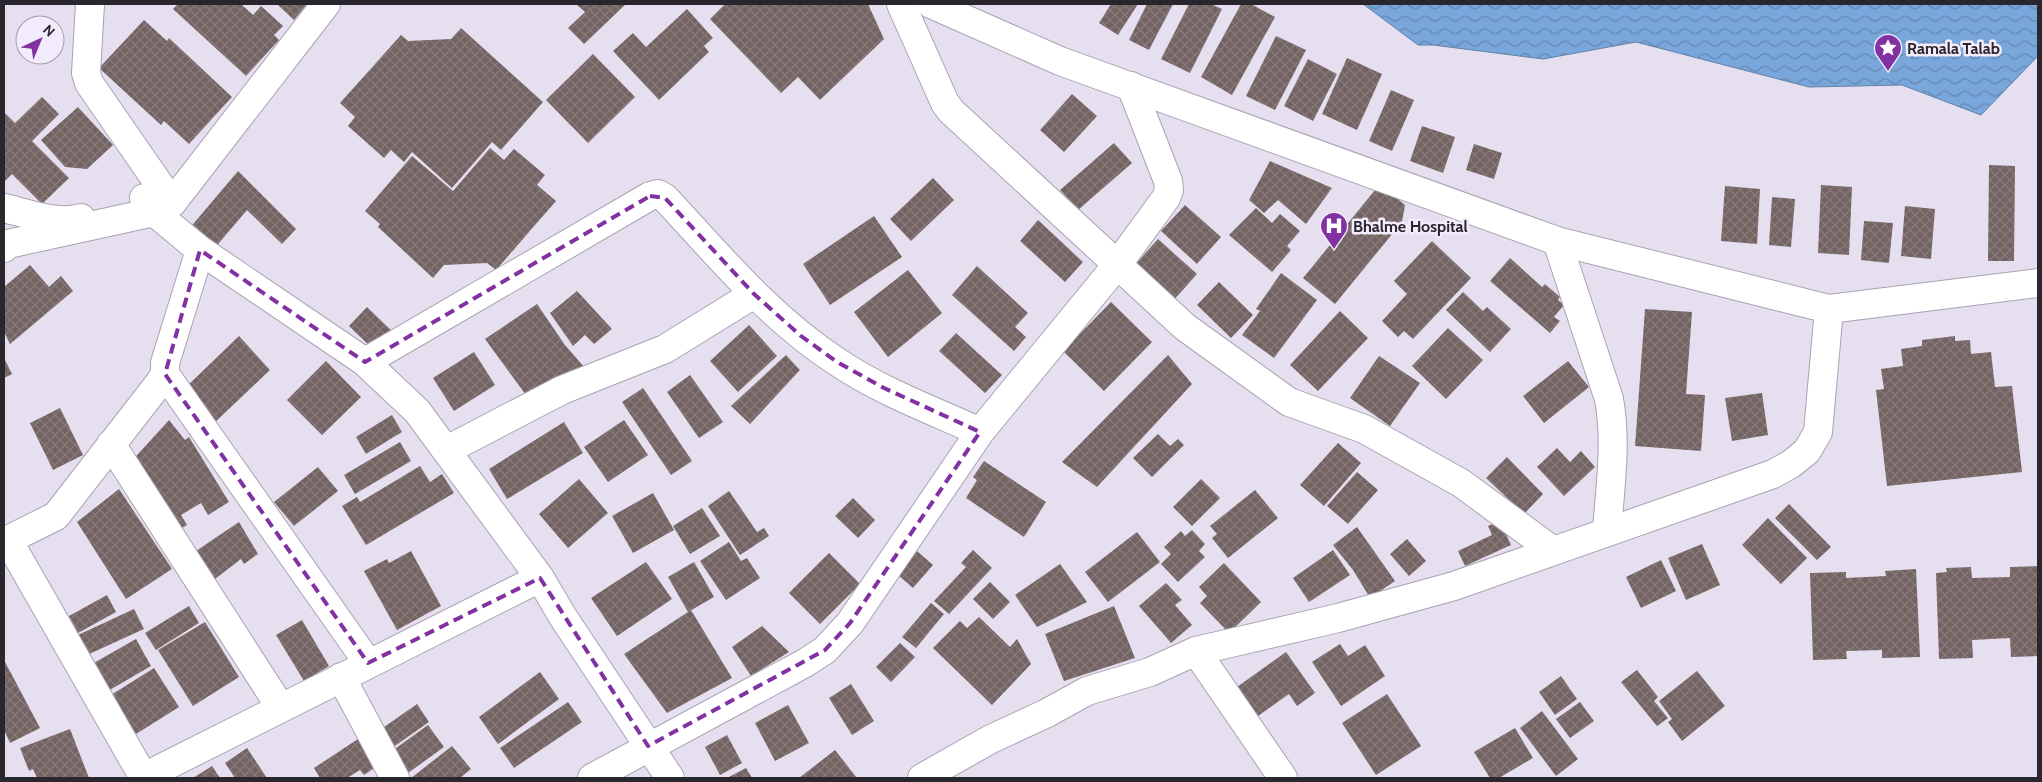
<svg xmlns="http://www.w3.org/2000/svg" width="2042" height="782" font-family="Cabin,sans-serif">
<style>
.water{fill:url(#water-waves);stroke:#6181a7}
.building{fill:url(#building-cross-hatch)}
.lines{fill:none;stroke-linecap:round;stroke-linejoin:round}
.street-casing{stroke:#a8a3b2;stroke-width:30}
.secondary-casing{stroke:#a8a3b2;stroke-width:30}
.street{stroke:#fff;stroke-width:28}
.secondary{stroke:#fff;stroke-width:28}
.marked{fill:none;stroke:#8131a1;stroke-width:4;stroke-dasharray:10 6;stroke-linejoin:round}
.labels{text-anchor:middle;stroke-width:5;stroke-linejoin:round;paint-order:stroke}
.poi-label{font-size:16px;font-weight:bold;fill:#29272d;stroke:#f2ecfc;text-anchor:start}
</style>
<defs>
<pattern id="water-waves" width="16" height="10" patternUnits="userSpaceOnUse" patternTransform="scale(1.25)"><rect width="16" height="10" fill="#79a7db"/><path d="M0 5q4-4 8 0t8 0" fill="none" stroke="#6388b2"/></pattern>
<pattern id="building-cross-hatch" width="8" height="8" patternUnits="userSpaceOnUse" patternTransform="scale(1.25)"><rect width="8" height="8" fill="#746363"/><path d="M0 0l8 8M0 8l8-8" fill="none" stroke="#877a7a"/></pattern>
</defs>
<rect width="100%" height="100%" fill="#e5dfef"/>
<path class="water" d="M1363,4H2038V56L1981,115L1902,85L1809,87L1636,42L1543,59L1433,45H1418Z"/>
<path class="building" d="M178,4H241L253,15L261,6L283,26L274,35L279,40L246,76L173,9Z
M277,4H307L294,20Z
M576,4H626L584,44L568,28L585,12Z
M725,4H868L884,39L820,100L798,77L781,93L710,19Z
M1111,4H1138L1118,35L1099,23Z
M1147,4H1173L1149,50L1129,40Z
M1189,4H1211L1222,9L1190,73L1161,59Z
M1241,4H1251L1275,17L1232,95L1201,77Z
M687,9L713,38L704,46L709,52L659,100L613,51L633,33L646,47Z
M144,20L167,41L169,38L232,97L189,144L164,121L161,125L99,68Z
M461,28L543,102L501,150L492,142L452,188L412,152L404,162L391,150L384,158L348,126L355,117L340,103L401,35L408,41L451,39Z
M1276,36L1306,50L1275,110L1246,96Z
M593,54L635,97L588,143L546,100Z
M1347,58L1382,74L1357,130L1322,114Z
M1308,59L1337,74L1313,121L1284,106Z
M1391,90L1414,100L1392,151L1369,141Z
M1072,94L1097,116L1064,152L1040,130Z
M42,97L59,114L32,141L69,178L42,204L12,174L4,182V112L15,123Z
M78,107L113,145L87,169L65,167L41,140Z
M1422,126L1455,137L1443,173L1410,161Z
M1114,143L1132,163L1078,210L1060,190Z
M1474,144L1502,153L1494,179L1466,170Z
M490,148L504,160L514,149L545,175L537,185L556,201L496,270L487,263L444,265L433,278L378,227L380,224L365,211L412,156L453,191Z
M1270,161L1332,188L1306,224L1278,200L1264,213L1249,200Z
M1989,165L2015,166L2014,261H1988Z
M238,171L296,229L282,244L247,210L214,249L189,229Z
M933,178L954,200L911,241L890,219Z
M1380,184L1405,205L1402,222L1335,304L1303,278Z
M1821,185L1852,187L1849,255L1818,253Z
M1725,186L1760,189L1757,244L1721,241Z
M1772,197L1795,199L1791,247L1769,245Z
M1185,205L1221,237L1197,264L1161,231Z
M1905,206L1935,209L1931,259L1901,256Z
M1256,208L1272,223L1280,214L1300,231L1287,246L1291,250L1272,272L1229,235Z
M874,216L902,257L830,305L803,264Z
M1038,220L1083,262L1065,282L1020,241Z
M1864,221L1893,223L1889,263L1861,260Z
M1158,239L1197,274L1172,302L1133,267Z
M1432,241L1471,278L1413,339L1404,331L1398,337L1382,321L1407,294L1394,281Z
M1510,258L1542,287L1545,284L1560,297L1558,300L1564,305L1554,317L1560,321L1550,333L1490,281Z
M30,265L49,287L61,276L73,291L10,344L4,332V287Z
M977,266L1028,313L1015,327L1026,337L1014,351L952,295Z
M908,270L942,313L888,357L854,312Z
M1281,273L1317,300L1274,358L1242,335L1260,311L1256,309Z
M1219,282L1253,315L1231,338L1197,305Z
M577,291L612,329L594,344L585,335L573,346L550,313Z
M1463,292L1483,311L1487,307L1511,329L1490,352L1446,310Z
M1111,302L1152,342L1104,391L1063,351Z
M537,304L565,345L585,368L526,395L485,339Z
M367,307L394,333L376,352L349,326Z
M1645,309L1692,312L1686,394L1705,395L1701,451L1635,446Z
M1340,311L1368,338L1318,391L1290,365Z
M749,325L777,356L738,392L710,361Z
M1448,328L1483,360L1446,399L1412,366Z
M956,333L1002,375L985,393L939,351Z
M239,336L270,370L213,424L182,391Z
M1955,336V341L1970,340L1971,354L1991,352L1995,387L2012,386L2022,472L1887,486L1876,390L1884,389L1881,369L1903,366L1901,349L1922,346V340Z
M474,352L495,385L454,411L433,378Z
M786,355L800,370L750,424L731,406Z
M1168,355L1192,384L1097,487L1062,462Z
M1379,356L1420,383L1390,426L1350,398Z
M4,358L12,374L4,378Z
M326,361L361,397L322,435L287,400Z
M1568,361L1589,387L1544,423L1523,396Z
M690,375L723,422L699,438L667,392Z
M643,388L692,461L671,475L622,402Z
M1762,393L1768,435L1732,441L1725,398Z
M60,408L83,455L53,470L30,423Z
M392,415L402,432L366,454L356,437Z
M169,420L185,440L189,437L229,502L208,515L201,503L181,515L187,525L172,534L129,464Z
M624,420L648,455L608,482L584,447Z
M564,422L583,453L507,499L489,469Z
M1158,434L1170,446L1178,439L1184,445L1152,477L1133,458Z
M400,442L411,461L355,494L344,475Z
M1338,443L1361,463L1324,506L1300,485Z
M1557,448L1570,462L1581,451L1595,467L1564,496L1537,467Z
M1507,457L1543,494L1524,514L1486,478Z
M984,461L1046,502L1024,537L966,498L977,480L973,477Z
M420,466L430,482L442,474L454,493L366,545L342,506L357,497L360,502Z
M318,467L338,491L294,526L274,502Z
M1357,472L1378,490L1348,524L1327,506Z
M579,479L608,513L568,548L539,514Z
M1201,479L1220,498L1192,526L1173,507Z
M119,489L172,569L126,599L77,522Z
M1255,490L1278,518L1228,558L1212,538L1217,534L1210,526Z
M729,491L757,532L764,528L769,536L740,555L708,506Z
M653,493L674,530L633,553L612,516Z
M853,498L875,520L858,538L835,516Z
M1789,504L1831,547L1817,560L1775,518Z
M702,508L720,536L690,554L673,526Z
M1768,518L1807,558L1781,584L1742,545Z
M1500,521L1511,545L1465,566L1458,551L1492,535L1488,526Z
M239,522L258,554L244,564L241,559L211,582L193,553Z
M1357,527L1395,581L1370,598L1353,570L1333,545Z
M1192,530L1205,544L1199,551L1205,557L1178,582L1161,564L1171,554L1164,547L1181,531L1185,536Z
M1137,532L1160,562L1108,602L1085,572Z
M1407,539L1426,561L1409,576L1390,554Z
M729,542L741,561L747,558L760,578L726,600L700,561Z
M1702,544L1720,585L1686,600L1668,558Z
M973,550L992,568L949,614L934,601L966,567L961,563Z
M1333,550L1350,575L1309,602L1293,578Z
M411,551L441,606L397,630L364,571L387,559L389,563Z
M917,551L933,565L913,588L897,574Z
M829,553L860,584L820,624L789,593Z
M1661,560L1676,591L1641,608L1626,577Z
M646,562L672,599L617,636L591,598Z
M694,562L714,597L688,612L668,577Z
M1224,563L1261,602L1229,633L1200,603L1207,596L1199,587Z
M1060,564L1087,602L1037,627L1015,595Z
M2038,566V656L2011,657L2010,638L1972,640L1973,658L1939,659L1936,573L1947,572L1946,568L1971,567L1972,578L2010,577V567Z
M1916,569L1920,657L1882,658V650L1846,651L1847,659L1813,660L1810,573L1846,572V578L1886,576L1885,571Z
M990,582L1010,602L993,619L973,599Z
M1166,583L1182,600L1175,605L1192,625L1171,643L1139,606Z
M107,595L116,612L78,633L69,616Z
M931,603L944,614L916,648L902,637Z
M189,606L199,623L156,650L145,633Z
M1114,606L1135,658L1064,681L1045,634Z
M134,609L144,629L87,655L78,635Z
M691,610L732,678L667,713L624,654Z
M979,617L1010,647L1017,639L1031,664L992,705L933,648L960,621L967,628Z
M302,620L329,666L304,681L276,635Z
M205,622L239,677L193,706L158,650Z
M762,626L789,652L751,676L732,647Z
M136,639L151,666L108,691L92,664Z
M900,643L915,657L891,682L876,667Z
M1340,644L1348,656L1365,645L1385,676L1341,706L1312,662Z
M1286,652L1315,693L1297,706L1289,694L1258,716L1237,687Z
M4,660L40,728L10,743L4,730Z
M154,668L179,707L136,734L111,695Z
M1637,670L1658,697L1654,701L1668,718L1657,726L1621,682Z
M1697,671L1725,706L1682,741L1668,722L1672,719L1659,701Z
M540,672L559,699L498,744L479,717Z
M1561,676L1577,699L1555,715L1539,692Z
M851,684L874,721L852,735L829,698Z
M1387,694L1421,746L1376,775L1342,723Z
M568,702L582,722L514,768L500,748Z
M1580,702L1594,721L1570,738L1556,719Z
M417,704L429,722L389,750L377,732Z
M788,705L809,743L775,761L755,723Z
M1542,711L1578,759L1556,776L1520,728Z
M428,725L444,747L408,773L392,751Z
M1515,728L1533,758L1499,778H1490L1474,752Z
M70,729L89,778H37L33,769L29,771L20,748Z
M727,735L742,763L720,775L705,747Z
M358,739L376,767L364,775L360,770L347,778H320L314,768Z
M452,746L471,769L460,778H411Z
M247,748L267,778H235L225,763Z
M835,750L857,778H799Z
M212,766L220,778H193Z
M746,768L752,778H727Z"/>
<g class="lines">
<defs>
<path id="street" d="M90,4L86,73L89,83L172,203
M901,4L945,103L951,111L1185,327L1289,402L1364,429L1461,483L1552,550
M149,205L144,198L172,203L326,4
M4,208C26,213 58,225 81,218
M1557,241L1609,399C1617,443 1610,487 1607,531
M4,248L8,244L154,212L200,250L365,362L417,411L540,578L563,617L670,778
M365,362L650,196L658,194L665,198C719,256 770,318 836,361C880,391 932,410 980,432
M165,374L368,663
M111,444L281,708
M447,450L562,390L665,349L754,294
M8,540L144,778
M4,542L56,516L160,382L165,374V363L200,250
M1196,651L1283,778
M341,677L395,778
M142,778L540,578
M592,778L805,663L825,650L850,623L980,432L1117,265L1166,198L1169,190L1168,181L1131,86
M922,778L989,740L1047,713L1087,691L1150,672L1196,651L1338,618L1454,586L1773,474L1791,464L1807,451L1818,432L1829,309"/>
<path id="secondary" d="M931,4L1060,61L1557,241L1829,309L2038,283"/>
</defs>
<use href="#street" class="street-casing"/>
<use href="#secondary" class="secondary-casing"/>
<use href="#street" class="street"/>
<use href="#secondary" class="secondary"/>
</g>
<path class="marked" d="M650,196L665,198L754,294L801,336L837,362L884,388L980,432L850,623L825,650L648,746L540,578L368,663L165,374L200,250L365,362Z"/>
<defs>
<symbol id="sight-pin" viewBox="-11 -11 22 30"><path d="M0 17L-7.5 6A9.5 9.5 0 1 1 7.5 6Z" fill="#8131a1" stroke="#f2ecfc"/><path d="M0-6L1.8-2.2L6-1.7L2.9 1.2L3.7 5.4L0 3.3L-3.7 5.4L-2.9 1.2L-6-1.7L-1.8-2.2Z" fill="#fff"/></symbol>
<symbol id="hospital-pin" viewBox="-11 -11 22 30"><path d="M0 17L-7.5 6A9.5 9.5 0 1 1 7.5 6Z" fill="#8131a1" stroke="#f2ecfc"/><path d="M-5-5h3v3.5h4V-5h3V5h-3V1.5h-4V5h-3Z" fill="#fff"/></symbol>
</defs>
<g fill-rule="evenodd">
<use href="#sight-pin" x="1872" y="32" width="32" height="43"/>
<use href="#hospital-pin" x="1318" y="210" width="32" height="43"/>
</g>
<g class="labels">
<g class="poi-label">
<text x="1907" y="54">Ramala Talab</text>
<text x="1353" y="232">Bhalme Hospital</text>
</g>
</g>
<rect width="2042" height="782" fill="none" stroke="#29272d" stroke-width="10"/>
<g transform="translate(40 40) rotate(44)"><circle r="24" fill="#f2ecfc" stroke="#a29da9"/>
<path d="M0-4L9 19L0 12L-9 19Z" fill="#8131a1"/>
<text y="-8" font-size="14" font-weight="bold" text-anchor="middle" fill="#29272d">N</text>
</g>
</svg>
